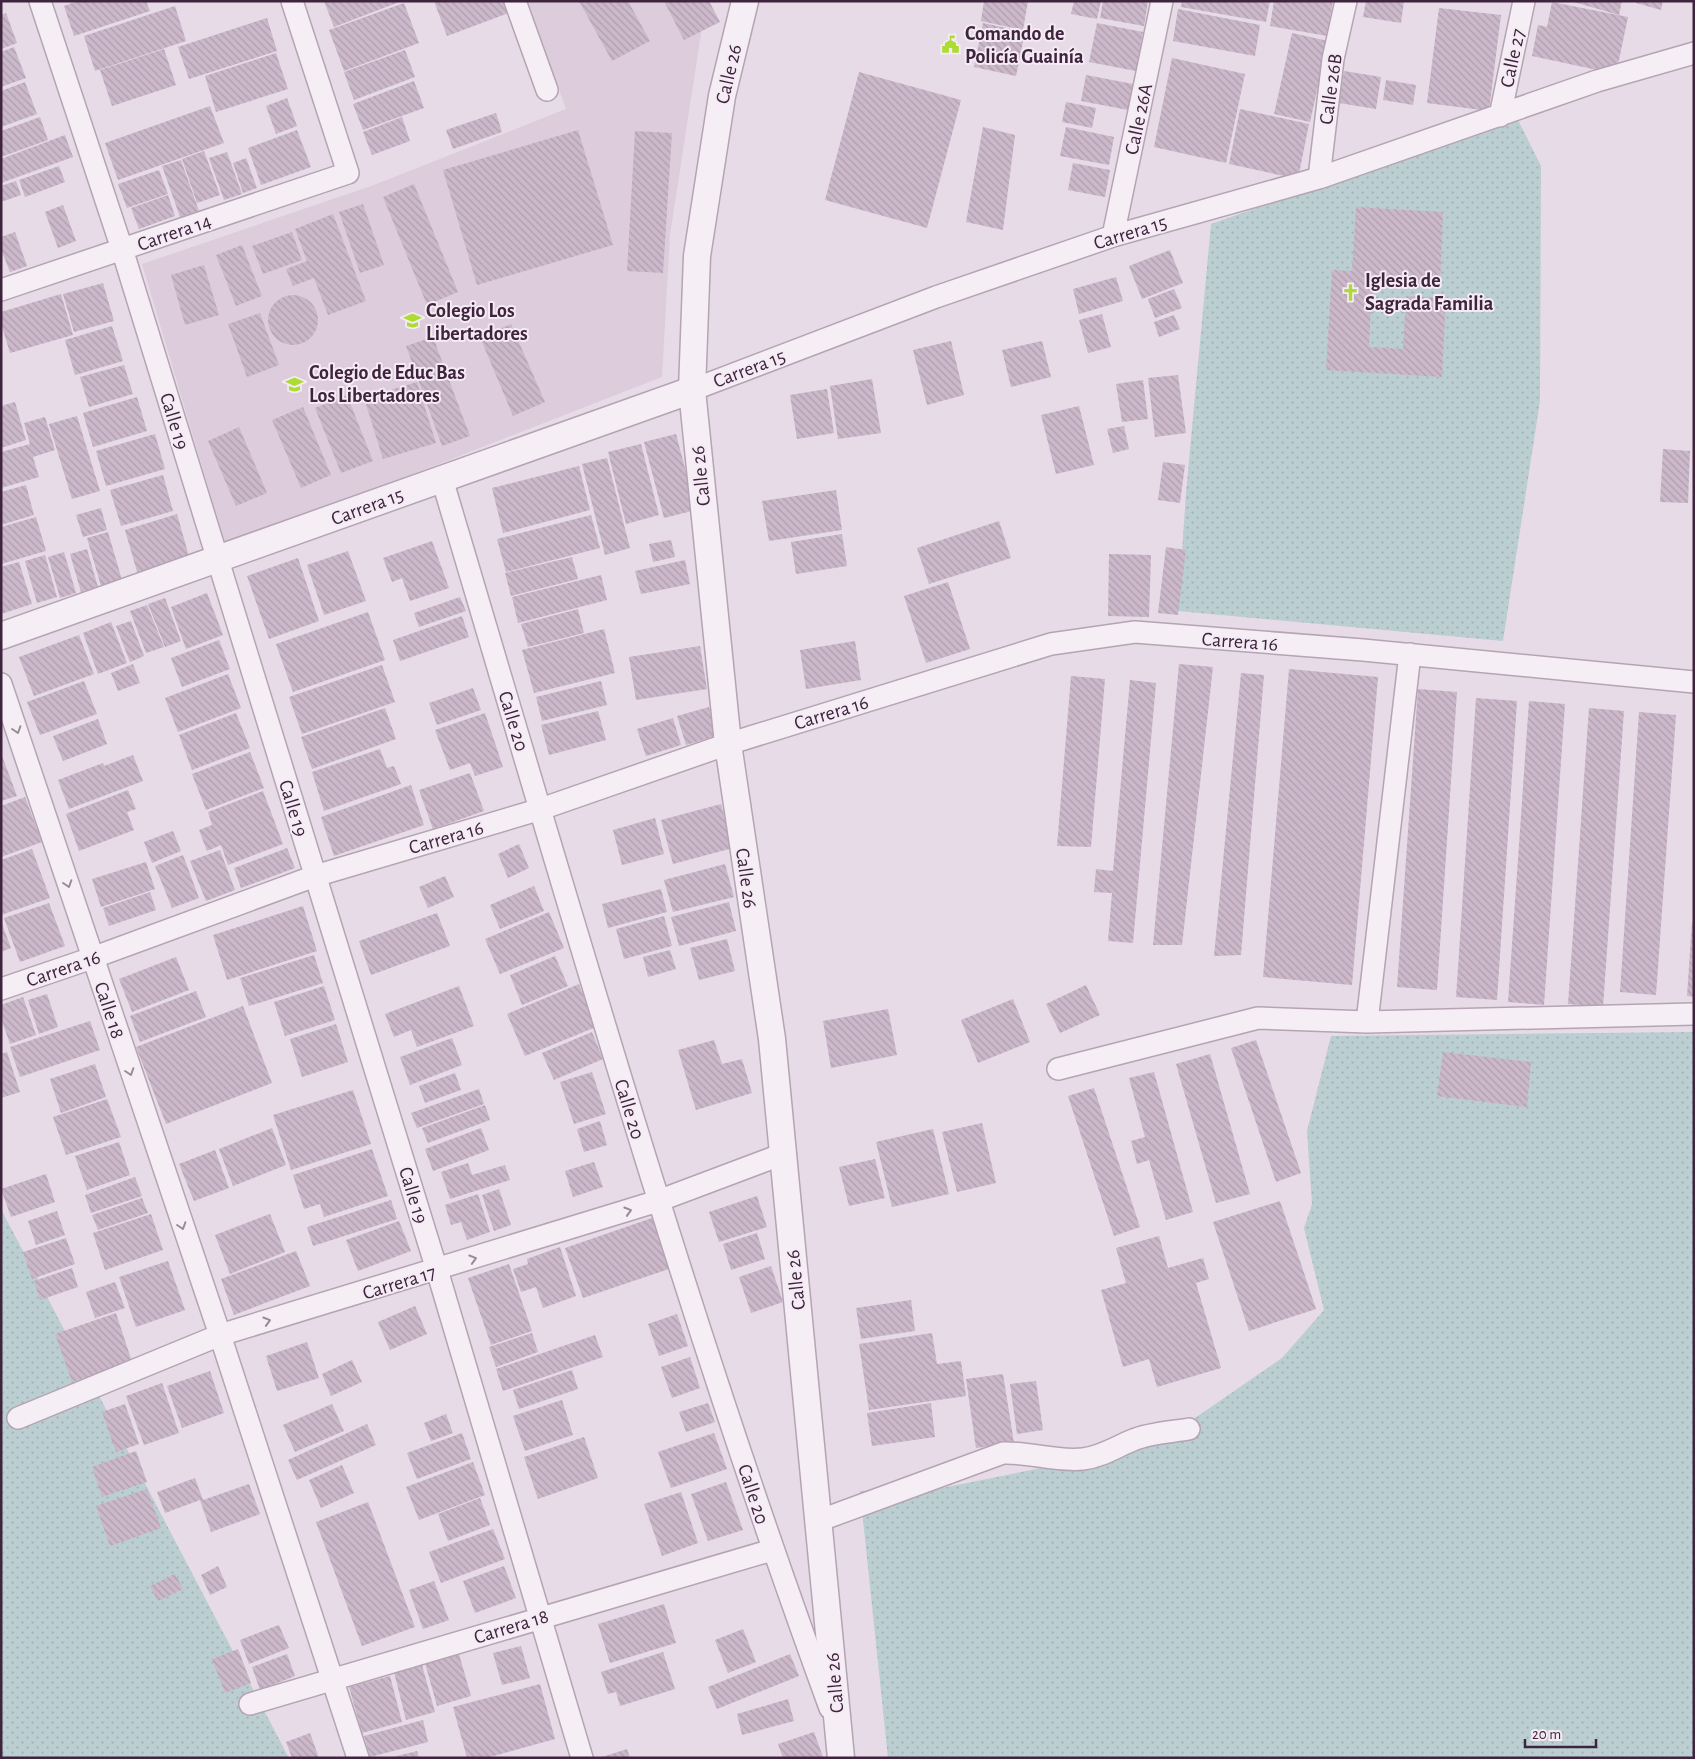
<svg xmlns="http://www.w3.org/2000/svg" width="1695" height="1759" font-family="'Alegreya Sans',sans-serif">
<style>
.built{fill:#ddcddc}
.grass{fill:url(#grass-dots)}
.building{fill:url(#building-back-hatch)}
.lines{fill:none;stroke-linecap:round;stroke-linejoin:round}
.minor-casing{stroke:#b5a4b4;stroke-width:24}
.tertiary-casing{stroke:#b5a4b4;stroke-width:29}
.minor{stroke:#f5eef5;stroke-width:21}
.tertiary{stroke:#f5eef5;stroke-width:26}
.oneway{stroke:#9a8999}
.labels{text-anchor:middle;stroke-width:4;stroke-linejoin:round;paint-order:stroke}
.poi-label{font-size:20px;font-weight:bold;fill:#3f243d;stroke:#f5ebf5;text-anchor:start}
.street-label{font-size:20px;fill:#3f243d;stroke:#f5ebf5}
</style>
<defs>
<pattern id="grass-dots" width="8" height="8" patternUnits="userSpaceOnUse" patternTransform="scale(1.25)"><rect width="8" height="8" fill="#bbced2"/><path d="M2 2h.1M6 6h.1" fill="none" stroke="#a2b1b5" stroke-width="1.8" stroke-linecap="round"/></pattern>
<pattern id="building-back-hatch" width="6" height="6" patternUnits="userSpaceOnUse" patternTransform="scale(1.25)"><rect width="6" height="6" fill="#cbb8ca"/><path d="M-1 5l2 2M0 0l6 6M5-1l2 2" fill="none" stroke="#af9eae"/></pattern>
</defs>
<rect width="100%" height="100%" fill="#e7dbe7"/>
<path class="built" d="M527,1H706L670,235L662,377L226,547L142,264L374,185L566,109Z"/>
<path class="grass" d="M1516,116L1541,166L1540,401L1503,641L1178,611L1186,493L1211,224Z
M1694,1032V1758H888L860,1491L942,1488L1046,1467L1163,1440L1282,1358L1324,1310L1304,1228L1312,1204L1307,1131L1331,1036Z
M1,1210L2,1211L289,1758H1Z"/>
<path class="building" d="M77,1H146L150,11L74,36L64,6Z
M324,1H402L334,27Z
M434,1H507L511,12L447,36Z
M579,1H628L650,41L612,61Z
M664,1H709L720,22L684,40Z
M984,1H1028L1023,30L981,21Z
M1074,1H1101L1097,19L1071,14Z
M1103,1H1148L1144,26L1100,18Z
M1182,1H1270L1266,22L1181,7Z
M1274,1H1333L1327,36L1270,26Z
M1366,1H1404L1401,23L1363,17Z
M1570,1H1622L1619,15Z
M1636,1H1663L1661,10L1636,3Z
M1552,2L1628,17L1616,74L1532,56L1538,25L1547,27Z
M404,3L419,43L344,71L329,30Z
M175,6L186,41L95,71L84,36Z
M1439,8L1501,15L1489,111L1427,103Z
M1178,9L1260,25L1255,56L1173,41Z
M6,13L17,43L1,49V15Z
M267,18L277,51L189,79L178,47Z
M983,23L1025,32L1016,76L974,67Z
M1097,23L1143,32L1136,71L1089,62Z
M1292,33L1328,41L1310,122L1274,114Z
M14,47L26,78L1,87V52Z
M164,49L176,85L112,106L100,70Z
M405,50L415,77L354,100L344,72Z
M276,53L288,89L216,112L205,76Z
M1172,58L1245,74L1226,163L1154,147Z
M1344,71L1381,77L1376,109L1339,103Z
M859,72L961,100L927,228L825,200Z
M1086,75L1133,84L1128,110L1081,101Z
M1386,80L1416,85L1413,105L1383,100Z
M414,81L424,108L363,130L353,104Z
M25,82L37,114L1,127V91Z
M287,98L297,126L276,134L266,106Z
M1066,102L1096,108L1092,128L1062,122Z
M210,106L224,143L118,180L105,143Z
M1240,109L1309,124L1298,179L1229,164Z
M496,113L502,132L453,149L446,130Z
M40,117L48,140L1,157V131Z
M402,117L410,141L372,155L363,132Z
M983,127L1015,135L1003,230L966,222Z
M1066,127L1114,137L1109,165L1060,156Z
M297,130L311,167L261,185L248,148Z
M578,130L613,245L477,285L443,170Z
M635,131L672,133L663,273L627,271Z
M65,135L73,157L1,183V159Z
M204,151L220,195L197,203L182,159Z
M227,152L242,194L224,200L209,158Z
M246,158L257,188L243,193L233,163Z
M181,160L199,211L180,217L162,166Z
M1073,163L1110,170L1105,197L1068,190Z
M59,166L65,182L25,197L19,180Z
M159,170L168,194L127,208L118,184Z
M16,181L21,195L1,202V186Z
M414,184L458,292L427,305L383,197Z
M168,195L175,216L139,229L131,208Z
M363,204L384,265L360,273L339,212Z
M63,205L76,241L58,248L45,212Z
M1356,207L1443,212L1440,287L1372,283L1369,347L1403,349L1406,296L1446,298L1442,377L1326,370L1332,270L1352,271Z
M333,214L366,301L328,315L314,278L293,286L286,269L307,261L295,229Z
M15,232L27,266L10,272L1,249V237Z
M292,232L302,260L263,274L252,246Z
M242,245L262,296L236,306L216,255Z
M1170,250L1183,283L1142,299L1129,266Z
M204,265L219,315L185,325L171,275Z
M1116,277L1123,301L1079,314L1073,289Z
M103,283L114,321L74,332L63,294Z
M1174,289L1182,308L1155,318L1148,299Z
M61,294L73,335L10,353L1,323V312Z
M268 320a25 25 0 1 1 50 0a25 25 0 1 1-50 0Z
M260,313L279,365L247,377L228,324Z
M1102,314L1111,347L1088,353L1079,320Z
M1174,315L1180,329L1159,337L1154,322Z
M511,324L545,402L513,416L480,337Z
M112,326L123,361L75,375L65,340Z
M433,337L470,436L442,446L406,346Z
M951,341L964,395L927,405L913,350Z
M1042,341L1051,377L1011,387L1002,350Z
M124,365L133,394L89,407L80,377Z
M1178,375L1186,433L1155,437L1148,378Z
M872,379L881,433L838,439L830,386Z
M1143,380L1148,419L1122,422L1116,384Z
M417,382L436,443L383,459L364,398Z
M827,389L834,433L797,439L790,395Z
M347,395L373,461L341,473L315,408Z
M137,397L147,431L93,447L83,413Z
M15,402L26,440L1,448V406Z
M1079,406L1094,465L1056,474L1041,415Z
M303,407L331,475L301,488L272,420Z
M77,416L100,491L72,499L49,424Z
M45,417L55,450L33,457L39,477L1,488V452L30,444L24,423Z
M1124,426L1129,449L1113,453L1107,429Z
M239,427L267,493L236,506L208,441Z
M155,434L165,469L106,486L96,451Z
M676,434L696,510L664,518L644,442Z
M641,444L659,515L626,524L608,452Z
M1663,449L1690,451L1688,503L1660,502Z
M607,458L630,548L605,555L582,464Z
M1163,462L1185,465L1180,503L1158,500Z
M579,466L590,510L503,533L492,488Z
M163,475L173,511L121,526L110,490Z
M26,485L34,515L1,525V492Z
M836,490L842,530L769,541L762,501Z
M101,508L107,530L83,537L76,515Z
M177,514L190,560L138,575L125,530Z
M591,515L600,548L506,572L497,539Z
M36,517L46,551L1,564V527Z
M999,521L1011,558L929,584L917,548Z
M108,532L122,580L101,586L87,538Z
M842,534L847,566L796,574L791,542Z
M671,540L675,557L653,562L649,544Z
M432,541L449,588L410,601L402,578L392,582L383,558Z
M1166,547L1186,550L1178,615L1158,613Z
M87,549L98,587L81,592L70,554Z
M348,551L366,601L324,615L307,565Z
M64,552L76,593L60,598L48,557Z
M1109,554L1151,555L1149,617L1108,616Z
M45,555L57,597L37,603L25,561Z
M572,557L578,579L511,596L505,573Z
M298,558L319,621L269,639L247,576Z
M685,560L690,584L641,594L635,571Z
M19,562L32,604L1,614V567Z
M601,575L607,600L518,623L512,597Z
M948,582L970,649L926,663L904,596Z
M207,593L223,635L186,649L171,607Z
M460,597L466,611L419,627L414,613Z
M165,598L181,641L165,647L148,604Z
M147,605L164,647L146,653L130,611Z
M578,609L584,633L528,647L521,624Z
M368,612L385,660L293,692L276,644Z
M462,616L469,637L400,661L393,640Z
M131,621L144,656L130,662L116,626Z
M111,622L127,663L98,674L83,633Z
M604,629L615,673L534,693L522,650Z
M79,635L94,674L34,696L19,657Z
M219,640L230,669L182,687L171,658Z
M855,641L861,680L806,689L800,650Z
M700,646L707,689L636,700L629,657Z
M133,664L140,683L118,691L111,673Z
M1179,664L1213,667L1182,945H1153Z
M382,665L395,702L302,734L289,697Z
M1289,669L1378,677L1352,985L1263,977Z
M1241,673L1264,675L1241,955L1214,956Z
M228,674L241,708L178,732L165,698Z
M1071,676L1105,679L1091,847L1057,846Z
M1130,680L1156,683L1133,943L1108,941L1112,893L1094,892L1096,869L1113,871Z
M84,681L97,714L40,735L27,702Z
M601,681L607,705L542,721L536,697Z
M473,688L481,710L437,725L429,703Z
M1418,689L1457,692L1437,990L1397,987Z
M1476,698L1517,701L1497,1000L1456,997Z
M1529,701L1565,704L1544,1005L1508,1002Z
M709,707L717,736L686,745L677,716Z
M385,708L396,739L312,769L301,737Z
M1589,708L1624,711L1603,1007L1568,1004Z
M598,711L606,740L549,755L541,725Z
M1639,712L1676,715L1656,995L1620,992Z
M236,713L250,748L192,770L179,735Z
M485,713L503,767L475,776L470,763L450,770L435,730Z
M673,718L681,745L646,756L637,729Z
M98,719L107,744L63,761L53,736Z
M380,749L387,768L394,766L401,784L324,811L312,772Z
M250,752L264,788L206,810L192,774Z
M1,753L17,796L1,801Z
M133,755L143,781L69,809L58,780L103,763L104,766Z
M470,773L484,811L433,829L419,790Z
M411,785L424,825L334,856L321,817Z
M128,790L136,809L127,812L134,830L79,851L66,814Z
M263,791L283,844L228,865L221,845L207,851L199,830L212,825L208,812Z
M25,797L42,842L1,857V806Z
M721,804L733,848L673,864L661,820Z
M655,818L664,854L622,865L613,830Z
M173,831L181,851L152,863L144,842Z
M519,844L529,868L508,878L498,854Z
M287,848L295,868L241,888L234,868Z
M32,849L50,898L1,915V860Z
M220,850L235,890L206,901L190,861Z
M183,855L199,898L172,908L155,866Z
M146,862L155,889L101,907L92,879Z
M725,864L734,897L673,912L664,880Z
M445,876L454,897L428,908L419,887Z
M534,886L544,911L500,929L490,905Z
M661,889L667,912L608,928L602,904Z
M150,892L156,910L109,926L103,908Z
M729,902L736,931L679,946L671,917Z
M49,903L65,946L20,962L4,918Z
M303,906L317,951L227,980L213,935Z
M549,912L564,948L500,974L485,939Z
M437,913L450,946L371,975L359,941Z
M664,916L672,946L624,959L616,929Z
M1,921L11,948L1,952Z
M1692,922H1694V997L1687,996Z
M727,939L735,971L699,980L690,948Z
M670,950L676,969L648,977L643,957Z
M314,955L323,983L249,1006L240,978Z
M555,956L568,986L522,1005L510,975Z
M176,957L189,990L132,1012L119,979Z
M579,984L596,1027L525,1056L507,1014Z
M1086,985L1100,1015L1060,1033L1046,1004Z
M324,986L335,1020L285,1036L274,1002Z
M459,986L474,1026L417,1047L411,1030L394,1037L385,1014Z
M196,991L206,1017L140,1042L130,1016Z
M47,994L58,1027L39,1034L28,1000Z
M23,997L36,1035L10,1044L1,1018V1005Z
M1013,999L1030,1042L978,1063L961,1020Z
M243,1006L272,1083L166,1124L136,1047Z
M888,1009L897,1055L831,1068L823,1021Z
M90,1021L100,1050L20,1077L10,1047Z
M336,1024L348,1062L302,1077L290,1039Z
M592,1032L603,1059L554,1080L542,1053Z
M452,1038L462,1065L410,1085L400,1057Z
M714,1040L722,1064L742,1059L752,1093L696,1110L678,1050Z
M1256,1040L1301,1173L1276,1182L1231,1048Z
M7,1052L20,1092L1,1098V1054Z
M1443,1052L1531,1062L1527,1107L1437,1096Z
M1210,1054L1250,1194L1216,1203L1176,1064Z
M95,1064L106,1097L61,1113L50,1079Z
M592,1072L606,1114L574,1124L560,1082Z
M1154,1072L1193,1212L1166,1220L1149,1160L1137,1164L1131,1141L1145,1137L1129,1078Z
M455,1073L461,1090L425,1103L419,1086Z
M1094,1088L1140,1227L1114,1236L1068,1096Z
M479,1089L484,1104L417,1128L411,1113Z
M353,1090L371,1144L291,1170L273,1115Z
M107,1099L121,1137L66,1155L53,1117Z
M485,1105L490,1120L428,1143L422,1128Z
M600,1121L607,1145L584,1152L577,1129Z
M982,1123L996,1183L957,1192L942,1132Z
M272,1128L286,1165L233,1186L219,1149Z
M481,1128L489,1150L433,1171L425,1149Z
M933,1129L949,1194L892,1207L876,1142Z
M119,1142L130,1175L87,1190L75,1156Z
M372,1149L388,1196L324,1217L320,1204L304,1209L293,1175Z
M215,1150L229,1188L194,1201L179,1164Z
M875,1159L885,1198L849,1206L839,1167Z
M594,1162L603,1187L573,1197L565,1171Z
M468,1163L472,1175L505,1165L510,1180L450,1199L441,1172Z
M46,1174L55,1202L11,1217L1,1189Z
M135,1177L142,1196L91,1213L85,1195Z
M499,1189L511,1225L494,1231L482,1195Z
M478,1194L490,1232L467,1240L461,1222L451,1225L445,1205Z
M757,1196L767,1227L719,1242L709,1212Z
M142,1198L148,1213L98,1230L92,1215Z
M391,1200L397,1219L313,1246L307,1227Z
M1280,1201L1316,1309L1249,1331L1213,1222Z
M57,1211L65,1235L36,1245L28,1221Z
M151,1214L163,1250L105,1270L93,1233Z
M270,1214L285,1252L230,1274L215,1235Z
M652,1218L669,1269L583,1298L565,1248Z
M399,1221L411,1251L358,1271L346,1240Z
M757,1233L765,1259L731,1270L723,1244Z
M1159,1236L1168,1268L1203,1258L1209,1279L1196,1283L1221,1368L1157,1387L1149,1359L1123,1367L1101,1290L1126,1283L1116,1248Z
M66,1238L75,1264L32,1279L23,1252Z
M560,1247L576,1296L543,1308L536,1287L521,1292L513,1269L528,1264L527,1259Z
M296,1251L310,1286L234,1315L221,1279Z
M168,1261L185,1310L136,1327L119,1277Z
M509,1264L532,1331L491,1345L468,1278Z
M771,1266L783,1302L751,1313L739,1277Z
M72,1268L78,1287L40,1300L34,1281Z
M115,1282L125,1308L95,1318L86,1292Z
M911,1300L915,1331L861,1339L856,1308Z
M415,1306L427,1334L390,1350L378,1322Z
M116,1313L132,1362L72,1382L55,1334Z
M677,1314L688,1346L659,1356L648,1324Z
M532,1333L538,1352L496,1367L489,1347Z
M932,1333L937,1364L961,1361L966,1396L869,1410L859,1344Z
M595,1335L603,1357L503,1391L496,1369Z
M307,1342L319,1378L277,1391L266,1356Z
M690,1357L700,1388L672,1398L661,1367Z
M352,1360L362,1382L331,1396L322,1374Z
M572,1370L578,1389L519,1409L513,1390Z
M210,1371L224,1413L182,1428L167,1386Z
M1003,1374L1014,1443L976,1448L966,1379Z
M1036,1381L1043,1430L1017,1434L1010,1384Z
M162,1383L179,1433L144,1445L126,1396Z
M562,1400L573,1435L525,1451L513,1416Z
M708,1403L715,1422L686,1432L679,1412Z
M931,1403L935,1437L872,1446L867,1413Z
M125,1404L139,1444L116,1452L102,1412Z
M332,1404L344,1431L295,1452L283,1425Z
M446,1414L453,1433L431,1441L424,1423Z
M367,1424L376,1445L297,1480L288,1460Z
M462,1433L471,1459L417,1479L407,1453Z
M714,1433L727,1469L671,1488L658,1452Z
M584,1437L598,1478L538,1499L524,1457Z
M136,1451L147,1482L102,1497L92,1467Z
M473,1462L485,1495L419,1520L406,1487Z
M342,1465L354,1493L321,1508L309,1480Z
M195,1478L203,1500L249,1484L260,1514L211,1532L200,1500L165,1513L157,1492Z
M726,1482L743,1530L708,1541L691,1494Z
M147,1489L161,1528L110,1546L96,1506Z
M681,1492L698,1543L662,1556L644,1504Z
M480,1498L490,1525L448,1541L438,1514Z
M368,1502L415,1627L362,1646L316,1522Z
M493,1529L505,1559L441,1583L429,1552Z
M218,1566L227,1587L210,1595L201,1575Z
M504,1566L516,1598L475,1613L463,1581Z
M175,1574L183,1589L158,1601L150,1586Z
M434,1581L449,1620L423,1629L409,1590Z
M664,1604L676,1643L610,1663L598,1624Z
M279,1625L289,1648L249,1664L240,1640Z
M743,1629L756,1662L728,1673L715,1640Z
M521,1646L530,1678L502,1685L493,1653Z
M238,1649L251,1683L225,1693L212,1659Z
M663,1652L675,1689L620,1706L616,1692L608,1694L601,1672Z
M287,1654L295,1676L260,1690L252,1667Z
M459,1654L471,1696L437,1706L425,1663Z
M790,1654L799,1676L717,1709L708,1687Z
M422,1665L435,1712L406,1720L394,1672Z
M390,1676L402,1722L362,1733L349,1687Z
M540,1684L555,1739L486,1758H467L453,1707Z
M788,1699L794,1721L742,1735L737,1714Z
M423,1720L428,1742L370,1757L364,1736Z
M814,1732L823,1757L783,1758L778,1744Z
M310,1733L319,1758H292L286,1742Z
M627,1749L630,1758H602V1757Z
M417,1751L419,1758H393V1757Z"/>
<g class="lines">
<defs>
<path id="minor" d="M40,1L122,249L437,1270L582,1758
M515,1L547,90
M1500,116L1524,1
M1319,178L1333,59L1346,1
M1113,236L1162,1
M1,290L348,173L292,1
M692,390L936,297L1113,236L1319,178L1597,81L1694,53
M442,479C565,891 682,1305 830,1708
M1,684L220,1335L358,1758
M1,989L92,958L315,876L541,809L728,744L1051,644L1135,632L1363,650L1694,682
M1367,1022L1410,654
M1058,1069L1258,1018L1367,1022L1694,1014
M18,1418L220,1335L658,1201L783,1154
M818,1521L1003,1453C1030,1452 1055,1462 1083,1459C1101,1457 1116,1447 1133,1440C1150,1433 1171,1432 1189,1429
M250,1704L772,1550"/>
<path id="tertiary" d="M745,1L722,96L697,256L692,390L728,744L772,1039L841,1758
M1,636L692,390"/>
</defs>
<use href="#minor" class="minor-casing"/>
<use href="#tertiary" class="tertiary-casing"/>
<use href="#minor" class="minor"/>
<use href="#tertiary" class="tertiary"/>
</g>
<defs><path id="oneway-chevron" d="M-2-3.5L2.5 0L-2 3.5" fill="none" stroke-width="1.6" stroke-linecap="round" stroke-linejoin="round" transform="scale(1.25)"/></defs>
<g class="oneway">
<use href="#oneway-chevron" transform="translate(17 730) rotate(72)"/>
<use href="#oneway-chevron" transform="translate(68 884) rotate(72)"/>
<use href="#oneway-chevron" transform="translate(130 1072) rotate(72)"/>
<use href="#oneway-chevron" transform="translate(628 1211) rotate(-17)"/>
<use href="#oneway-chevron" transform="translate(182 1226) rotate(72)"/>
<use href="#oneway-chevron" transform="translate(473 1259) rotate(-17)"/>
<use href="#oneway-chevron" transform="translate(267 1321) rotate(-17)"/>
</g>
<defs>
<symbol id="civic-bare" viewBox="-9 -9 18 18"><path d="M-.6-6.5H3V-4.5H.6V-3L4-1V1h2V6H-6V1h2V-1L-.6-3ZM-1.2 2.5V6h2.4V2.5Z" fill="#acdc31" stroke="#f5ebf5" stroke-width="2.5" paint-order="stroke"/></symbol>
<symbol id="church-bare" viewBox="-9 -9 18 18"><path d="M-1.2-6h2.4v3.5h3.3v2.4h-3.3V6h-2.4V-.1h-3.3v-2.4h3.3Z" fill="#acdc31" stroke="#f5ebf5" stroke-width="2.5" paint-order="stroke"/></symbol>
<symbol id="school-bare" viewBox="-9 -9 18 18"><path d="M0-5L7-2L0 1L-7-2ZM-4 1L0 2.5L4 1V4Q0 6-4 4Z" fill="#acdc31" stroke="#f5ebf5" stroke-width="2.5" paint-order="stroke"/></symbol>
</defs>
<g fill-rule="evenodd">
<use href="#civic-bare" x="938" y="32" width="25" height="25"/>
<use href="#church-bare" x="1338" y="280" width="25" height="25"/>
<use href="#school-bare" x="400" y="308" width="25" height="25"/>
<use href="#school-bare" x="282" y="372" width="25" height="25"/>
</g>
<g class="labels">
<g class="poi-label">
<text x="965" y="40">Comando de<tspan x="965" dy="23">Policía Guainía</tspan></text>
<text x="1365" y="287">Iglesia de<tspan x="1365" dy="23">Sagrada Familia</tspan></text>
<text x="426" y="317">Colegio Los<tspan x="426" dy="23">Libertadores</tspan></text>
<text x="309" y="379">Colegio de Educ Bas<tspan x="309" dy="23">Los Libertadores</tspan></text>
</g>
<g class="street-label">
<text transform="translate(1512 58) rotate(-78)" y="7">Calle 27</text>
<text transform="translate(728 74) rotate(-77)" y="7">Calle 26</text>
<text transform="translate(1330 89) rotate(-82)" y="7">Calle 26B</text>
<text transform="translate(1138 119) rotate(-78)" y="7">Calle 26A</text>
<text transform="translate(174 232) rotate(-19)" y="7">Carrera 14</text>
<text transform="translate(1130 232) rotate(-17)" y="7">Carrera 15</text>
<text transform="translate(749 368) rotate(-21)" y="7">Carrera 15</text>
<text transform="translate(175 421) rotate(73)" y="7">Calle 19</text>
<text transform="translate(700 476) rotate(-96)" y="7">Calle 26</text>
<text transform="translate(367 506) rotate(-20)" y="7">Carrera 15</text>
<text transform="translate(1240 641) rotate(4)" y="7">Carrera 16</text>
<text transform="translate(831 712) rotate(-17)" y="7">Carrera 16</text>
<text transform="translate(514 721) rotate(73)" y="7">Calle 20</text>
<text transform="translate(294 808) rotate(73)" y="7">Calle 19</text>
<text transform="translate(446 837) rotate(-16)" y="7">Carrera 16</text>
<text transform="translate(747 878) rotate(82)" y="7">Calle 26</text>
<text transform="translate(63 968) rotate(-19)" y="7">Carrera 16</text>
<text transform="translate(110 1010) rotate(72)" y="7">Calle 18</text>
<text transform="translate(630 1109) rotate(73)" y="7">Calle 20</text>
<text transform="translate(414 1195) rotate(73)" y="7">Calle 19</text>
<text transform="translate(795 1280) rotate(-96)" y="7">Calle 26</text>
<text transform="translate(399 1282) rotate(-17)" y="7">Carrera 17</text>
<text transform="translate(754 1494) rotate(72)" y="7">Calle 20</text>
<text transform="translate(511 1626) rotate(-17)" y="7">Carrera 18</text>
<text transform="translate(834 1683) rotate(-95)" y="7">Calle 26</text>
</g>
</g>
<rect width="1695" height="1759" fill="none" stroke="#3f243d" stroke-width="5"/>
<path d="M1525 1739v8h71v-8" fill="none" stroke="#3f243d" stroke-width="2.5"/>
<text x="1532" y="1739" font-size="15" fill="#3f243d" stroke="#f5ebf5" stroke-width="4" paint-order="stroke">20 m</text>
</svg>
